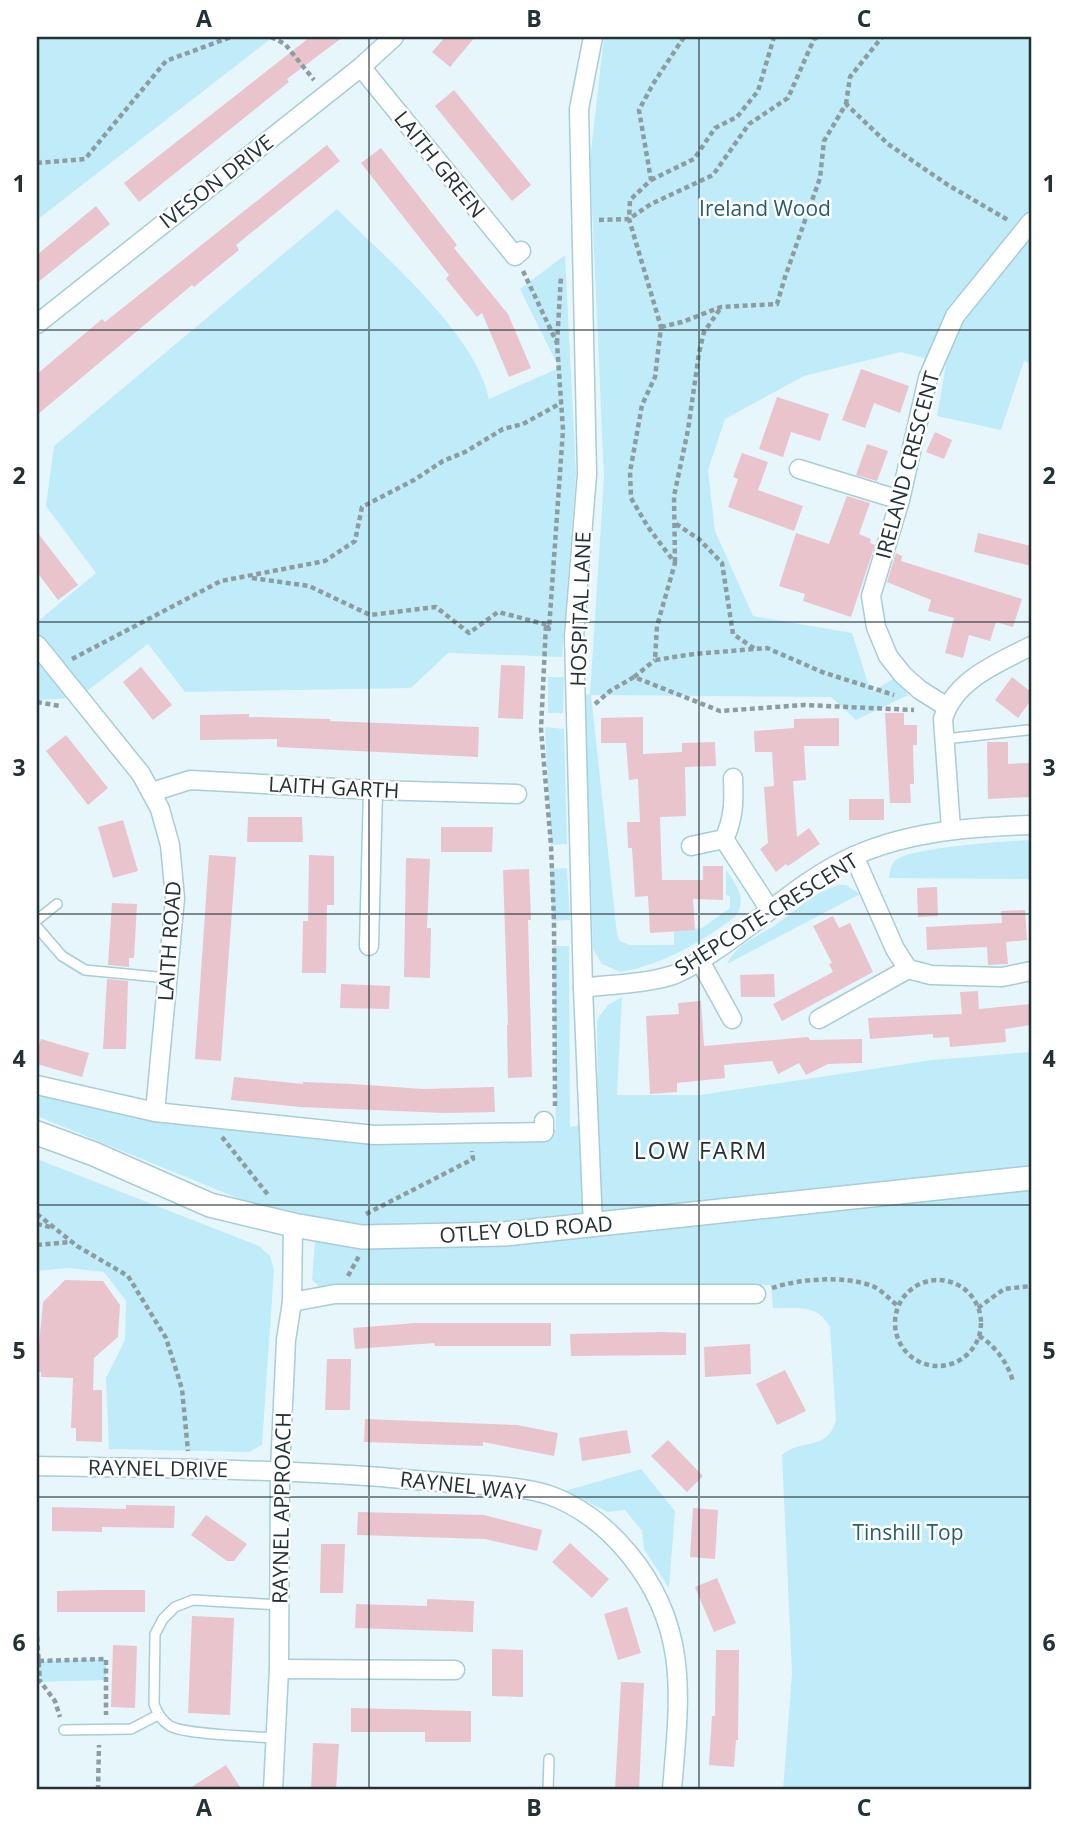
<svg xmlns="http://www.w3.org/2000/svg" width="1068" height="1827" viewBox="0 0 1068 1827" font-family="'Open Sans',sans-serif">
<rect width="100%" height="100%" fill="#e7f6fb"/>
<g fill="#c0ecf9">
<polygon points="37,37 273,37 37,220"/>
<path d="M604,37H1031V364L1024,361L1001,430L937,416L946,364L901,352L804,376L725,419L708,470L715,531L753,616L852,633L871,692L898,676L908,695L856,720L831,697L591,695L617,934L620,941L630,945H674V931L702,928L730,908V896L726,895V870C737,886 747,898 736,916C702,942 662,965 620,972L602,964L593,949L585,695L590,694L604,478L590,160Z"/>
<path d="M337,209C384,257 475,332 489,399L559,368L520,289L565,255L576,474L562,657L448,653L411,688L185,692L148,644L78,698L37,700V622L96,573L46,506L54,446Z"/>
<polygon points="548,677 564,677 563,713 548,713"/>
<polygon points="545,727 564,729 567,844 551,845"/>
<path d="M1031,840V879L889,878C890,870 891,863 897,859C915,847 1006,841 1031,840Z"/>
<polygon points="567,868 570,920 553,921 550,869"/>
<path d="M838,885H846L860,894L727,964C735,944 761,935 778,923C798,909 814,892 838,885Z"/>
<path d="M553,946H569L570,1127L598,1122L597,1020L608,1005L622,997L617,1095H700L932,1060L1031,1052V1790H783L792,1674L782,1455C803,1437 825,1453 836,1421L830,1327C816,1303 798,1309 773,1308L771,1285L399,1284L321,1288L312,1280L317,1217L247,1202L37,1116V1085L155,1112L374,1135L544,1132L556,1130Z"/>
<polygon points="37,1159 259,1246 270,1256 274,1270 262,1445 249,1452 109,1449 106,1378 125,1340 126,1301 104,1272 68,1268 37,1271"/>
<polygon points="641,1469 675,1511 669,1588 644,1549 642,1531 625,1510 608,1512 565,1491"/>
<polygon points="37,1637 39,1661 106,1659 106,1680 37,1682"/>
</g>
<g fill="#eac4cc">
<polygon points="310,37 343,37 287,79 289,82 139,202 124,183"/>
<polygon points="445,37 475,37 450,67 432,52"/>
<polygon points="454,90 531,185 512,201 435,106"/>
<polygon points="327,145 340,161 236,245 239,250 217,268 194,287 192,285 37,415 37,374 102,319 105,322"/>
<polygon points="381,148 457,245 454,248 508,314 531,368 509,377 482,313 477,317 446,279 449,275 361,163"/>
<polygon points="96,206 110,224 37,283 37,255"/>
<polygon points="861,369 909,386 900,413 874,403 865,428 842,420"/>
<polygon points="777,397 829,414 820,441 791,432 783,457 759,449"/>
<polygon points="935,432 952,440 944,459 926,452"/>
<polygon points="867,444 888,451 877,481 856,475"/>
<polygon points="742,453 768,462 758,490 803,506 794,531 728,507 738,479 733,477"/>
<polygon points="847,496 870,503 859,534 871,539 870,543 875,545 851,617 803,601 805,594 779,586 796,533 829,544"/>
<polygon points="37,532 78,585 58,600 37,572"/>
<polygon points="978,533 1031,546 1031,566 974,552"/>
<polygon points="896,553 902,556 901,561 1022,599 1013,627 996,622 990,641 969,635 963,658 945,653 954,618 928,611 931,600 887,582"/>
<polygon points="501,665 525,666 523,719 498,718"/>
<polygon points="141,667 172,705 153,720 123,682"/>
<polygon points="1012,677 1031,692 1031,700 1018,718 995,700"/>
<polygon points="885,713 904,713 904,725 917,725 917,745 913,745 914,784 910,784 911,803 890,803"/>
<polygon points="249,714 249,717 330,719 330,721 479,727 478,757 277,747 277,739 200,740 200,715"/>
<polygon points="643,717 643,754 682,752 682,743 715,742 716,766 685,767 686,816 660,817 662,880 703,880 703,866 723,866 723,900 693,899 695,930 650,933 648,896 635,897 632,848 628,848 627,822 640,822 638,779 629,780 626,743 601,743 601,718"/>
<polygon points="839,718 839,746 804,746 806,780 793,781 797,837 809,828 820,844 788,866 786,864 776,872 760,849 768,843 764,787 774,786 772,752 755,752 754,731 794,728 794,719"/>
<polygon points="66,735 108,788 88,805 46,751"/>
<polygon points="987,742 1008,742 1008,764 1029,763 1031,797 988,799"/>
<rect x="849" y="799" width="35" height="21"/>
<polygon points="248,817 302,817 303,842 247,842"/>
<polygon points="123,820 138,871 113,878 98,827"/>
<polygon points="441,827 493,827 492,852 441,852"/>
<polygon points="209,855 236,857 221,1061 195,1059"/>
<polygon points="309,855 334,856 334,905 327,905 326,973 302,973 303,921 308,921"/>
<polygon points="406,858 430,859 427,928 431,928 430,978 404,977"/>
<polygon points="529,869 531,920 528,920 532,1077 508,1078 507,1025 508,1025 503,870"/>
<polygon points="937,887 938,916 918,917 917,888"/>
<polygon points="112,903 137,904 134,958 129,958 129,967 108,965"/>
<polygon points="1025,910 1027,940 1006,942 1008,964 988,965 987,947 927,950 926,927 1002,923 1001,911"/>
<polygon points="833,916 839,928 850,923 873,972 782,1021 773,1004 833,972 829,964 832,963 813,926"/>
<polygon points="774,974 775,997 741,997 740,975"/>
<polygon points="107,979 128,981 126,1049 103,1049"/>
<polygon points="341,984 390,986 389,1009 340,1008"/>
<polygon points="978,991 979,1009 1031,1004 1031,1025 1005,1029 1006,1042 950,1047 949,1037 933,1038 933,1034 870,1039 868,1018 962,1014 960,992"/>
<polygon points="701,1001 704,1046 808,1037 810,1040 862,1039 862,1063 828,1064 806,1075 799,1063 778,1074 772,1061 724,1065 725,1078 677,1083 677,1092 650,1094 646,1016 679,1014 678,1003"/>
<polygon points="41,1039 89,1053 82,1077 37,1064 37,1052"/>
<polygon points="234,1077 303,1084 303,1082 353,1084 423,1089 494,1087 495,1112 445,1113 300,1107 231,1100"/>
<polygon points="65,1280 103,1281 120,1305 118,1337 94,1358 93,1390 102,1390 102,1442 76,1441 76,1428 71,1428 73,1378 41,1377 41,1372 37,1372 37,1345 39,1345 43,1302"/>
<polygon points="416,1323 551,1323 551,1346 435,1346 434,1343 355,1349 353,1328"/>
<polygon points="662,1332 686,1333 686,1355 571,1356 570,1334"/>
<polygon points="750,1344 751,1374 705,1377 704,1347"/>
<polygon points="327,1359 351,1359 350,1410 325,1410"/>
<polygon points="785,1370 806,1411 777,1425 756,1384"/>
<polygon points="365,1419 517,1425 558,1433 554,1456 483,1442 483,1446 364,1442"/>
<polygon points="627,1430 631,1453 582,1461 579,1438"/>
<polygon points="668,1440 703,1476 687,1492 651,1456"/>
<polygon points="126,1505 175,1506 174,1528 102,1527 102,1532 52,1531 52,1507 126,1509"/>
<polygon points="693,1508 718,1510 715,1559 690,1557"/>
<polygon points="358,1512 484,1515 542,1530 537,1551 485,1539 357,1535"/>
<polygon points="206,1515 247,1544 234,1561 227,1561 191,1535"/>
<polygon points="570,1543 609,1579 592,1598 552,1562"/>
<polygon points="321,1544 345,1544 343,1593 320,1593"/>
<polygon points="717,1578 736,1623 714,1632 695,1587"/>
<polygon points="101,1590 145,1590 145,1612 57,1612 57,1591"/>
<polygon points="427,1599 474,1601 473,1632 355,1628 356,1604 427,1606"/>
<polygon points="627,1607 641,1653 618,1660 604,1614"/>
<polygon points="192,1616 234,1618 230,1715 188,1713"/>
<polygon points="113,1645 137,1646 135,1708 111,1707"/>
<polygon points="492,1649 523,1650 523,1697 492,1696"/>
<polygon points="716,1650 739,1650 738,1740 736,1740 734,1767 709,1765 712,1716 715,1716"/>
<polygon points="621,1682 644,1683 639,1790 615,1790"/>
<polygon points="351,1708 471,1711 471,1742 425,1742 425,1732 351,1732"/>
<polygon points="313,1743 339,1744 336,1790 311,1790"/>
<polygon points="226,1765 242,1790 187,1790"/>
</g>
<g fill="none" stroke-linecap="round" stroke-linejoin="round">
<g stroke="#a6cdd8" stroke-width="12">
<g id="service">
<polyline points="945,739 1027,730"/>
<polyline points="37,920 57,904"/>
<polyline points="37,927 62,956 85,970 168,978"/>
<polyline points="64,1730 131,1729 158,1715"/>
<path d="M275,1738C252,1736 187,1735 170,1726C162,1721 157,1713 154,1704L155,1634L163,1619L175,1607L193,1600L280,1605"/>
<polyline points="548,1790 549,1759"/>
</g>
</g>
<g stroke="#a6cdd8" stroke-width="21">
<g id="minor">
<polyline points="361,67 515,256 521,251"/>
<polyline points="37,324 361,67 394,37"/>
<polyline points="799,469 900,500"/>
<polyline points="37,645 141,774 160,809 170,845 175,898 155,1112"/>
<polyline points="947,707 920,690 903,675 888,656 876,627 871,596 900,500 928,378 955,316 1031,222"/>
<polyline points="152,792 190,780 373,790 517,794"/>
<path d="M951,829L943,719C954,680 998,663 1031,646"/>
<polyline points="724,839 770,910"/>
<path d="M691,846L724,839C734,819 734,800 733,778"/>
<polyline points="854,856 895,949 908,969 931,975 1002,977 1031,971"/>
<polyline points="369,946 373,790"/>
<polyline points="700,961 732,1019"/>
<path d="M583,988C613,984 645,984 673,975C689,969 704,958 719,948C764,918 804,878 854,856C910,831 971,827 1031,825"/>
<polyline points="819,1019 908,969"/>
<polyline points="37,1085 155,1112 374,1135 544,1132 544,1121"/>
<polyline points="593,1225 583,988 574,636 587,474 579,109 593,37"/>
<polyline points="292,1302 335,1294 756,1294"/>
<path d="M37,1466C152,1468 266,1469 381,1477C411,1480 441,1482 470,1484C496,1486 524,1487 549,1495C582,1507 607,1527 629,1554C691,1629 679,1701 672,1790"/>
<polyline points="279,1669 455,1670"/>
<polyline points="273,1790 279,1669 280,1470 286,1340 292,1302 293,1225"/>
</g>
</g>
<g stroke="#a6cdd8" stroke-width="26">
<polyline id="tertiary" points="37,1133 94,1154 210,1205 293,1225 362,1237 504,1234 1031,1178"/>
</g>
<g stroke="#8d9ca1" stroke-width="4.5" stroke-dasharray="5 3.5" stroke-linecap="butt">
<polyline points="271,37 285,44 314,80"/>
<polyline points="684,37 653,84 639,110 651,180 630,200 629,219 661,327 655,377 642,405 630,472 631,498 648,527 675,563 657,626 655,660 694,654 767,648 822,672 894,695"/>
<polyline points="846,104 850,77 882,37"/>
<polyline points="37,163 85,159 166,61 231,37"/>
<polyline points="651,180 694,159 715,128 737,117 758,91 774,37"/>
<polyline points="599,220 629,219 651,204 713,175 749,124 788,98 814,39 818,37"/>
<polyline points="523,271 557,343 563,430 549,629 546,624 541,729 551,845 554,921 555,1106"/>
<polyline points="661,327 682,322 721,307 777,304 785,277 820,178 824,141 846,104 888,144 948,185 1008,220"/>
<polyline points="557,343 561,276"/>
<polyline points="676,524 699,539 722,563 733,634 755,649"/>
<polyline points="675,562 674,496 688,430 699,353 704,332 720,309"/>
<polyline points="252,578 309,586 370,615 436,607 469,633 498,612 548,625"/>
<polyline points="72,659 221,581 325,561 355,541 362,507 414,480 443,461 465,452 503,429 523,424 561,403"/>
<polyline points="634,677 655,660"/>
<polyline points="37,702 60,706"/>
<polyline points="595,704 610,691 634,677 720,711 804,705 914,710"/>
<polyline points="222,1137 269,1196"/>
<polyline points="37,1214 77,1246 128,1276 166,1338 182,1389 188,1451"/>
<polyline points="366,1214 473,1159 472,1151"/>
<polyline points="37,1224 50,1227"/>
<polyline points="37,1245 71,1242"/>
<polyline points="348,1276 359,1256"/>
<circle cx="938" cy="1323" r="43"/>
<path d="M772,1288C799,1279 844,1275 872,1286C881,1289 890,1300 898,1306"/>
<polyline points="978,1308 1004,1289 1031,1286"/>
<path d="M979,1336C995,1345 1009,1365 1013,1382"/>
<polyline points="37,1637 40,1681"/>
<polyline points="39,1661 106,1659 106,1715"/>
<polyline points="37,1682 40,1681 55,1701 60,1717"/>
<polyline points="98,1790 99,1745"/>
</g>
<use href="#service" stroke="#fff" stroke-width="9"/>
<use href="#minor" stroke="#fff" stroke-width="18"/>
<use href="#tertiary" stroke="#fff" stroke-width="23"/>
</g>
<path fill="none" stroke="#233237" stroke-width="2" stroke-opacity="0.55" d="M369,37V1790M699,37V1790M37,330H1031M37,622H1031M37,914H1031M37,1205H1031M37,1497H1031"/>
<g text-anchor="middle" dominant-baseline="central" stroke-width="5" stroke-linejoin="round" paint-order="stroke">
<g font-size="21" fill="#233237" stroke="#fff">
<text transform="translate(440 164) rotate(51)">LAITH GREEN</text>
<text transform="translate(216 181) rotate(-38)">IVESON DRIVE</text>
<text transform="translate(907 465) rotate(-75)">IRELAND CRESCENT</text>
<text transform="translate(580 609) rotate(-88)">HOSPITAL LANE</text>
<text transform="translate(334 787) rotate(3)">LAITH GARTH</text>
<text transform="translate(766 914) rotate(-32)">SHEPCOTE CRESCENT</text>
<text transform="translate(169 941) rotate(-86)">LAITH ROAD</text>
<text transform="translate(526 1229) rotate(-4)">OTLEY OLD ROAD</text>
<text transform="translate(158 1468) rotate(1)">RAYNEL DRIVE</text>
<text transform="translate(463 1485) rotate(6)">RAYNEL WAY</text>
<text transform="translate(281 1508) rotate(-89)">RAYNEL APPROACH</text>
</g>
<g font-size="21" fill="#275e6c" stroke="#fff">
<text x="765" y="208">Ireland Wood</text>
<text x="908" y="1532">Tinshill Top</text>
</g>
<g font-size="23" letter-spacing="2" fill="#233237" stroke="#fff">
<text x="701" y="1150">LOW FARM</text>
</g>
</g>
<rect width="1068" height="1827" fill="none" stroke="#ffffff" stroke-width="77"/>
<rect x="38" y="38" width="992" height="1750" fill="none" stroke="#233237" stroke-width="2.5"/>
<g font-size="23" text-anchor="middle" font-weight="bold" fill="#233237">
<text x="204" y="27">A</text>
<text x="534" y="27">B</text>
<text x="864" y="27">C</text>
<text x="19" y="192">1</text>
<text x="1049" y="192">1</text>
<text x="19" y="484">2</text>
<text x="1049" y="484">2</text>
<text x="19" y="776">3</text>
<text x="1049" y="776">3</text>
<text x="19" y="1067">4</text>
<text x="1049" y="1067">4</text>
<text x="19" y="1359">5</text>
<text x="1049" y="1359">5</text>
<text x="19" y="1651">6</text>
<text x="1049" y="1651">6</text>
<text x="204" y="1816">A</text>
<text x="534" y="1816">B</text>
<text x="864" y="1816">C</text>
</g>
</svg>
